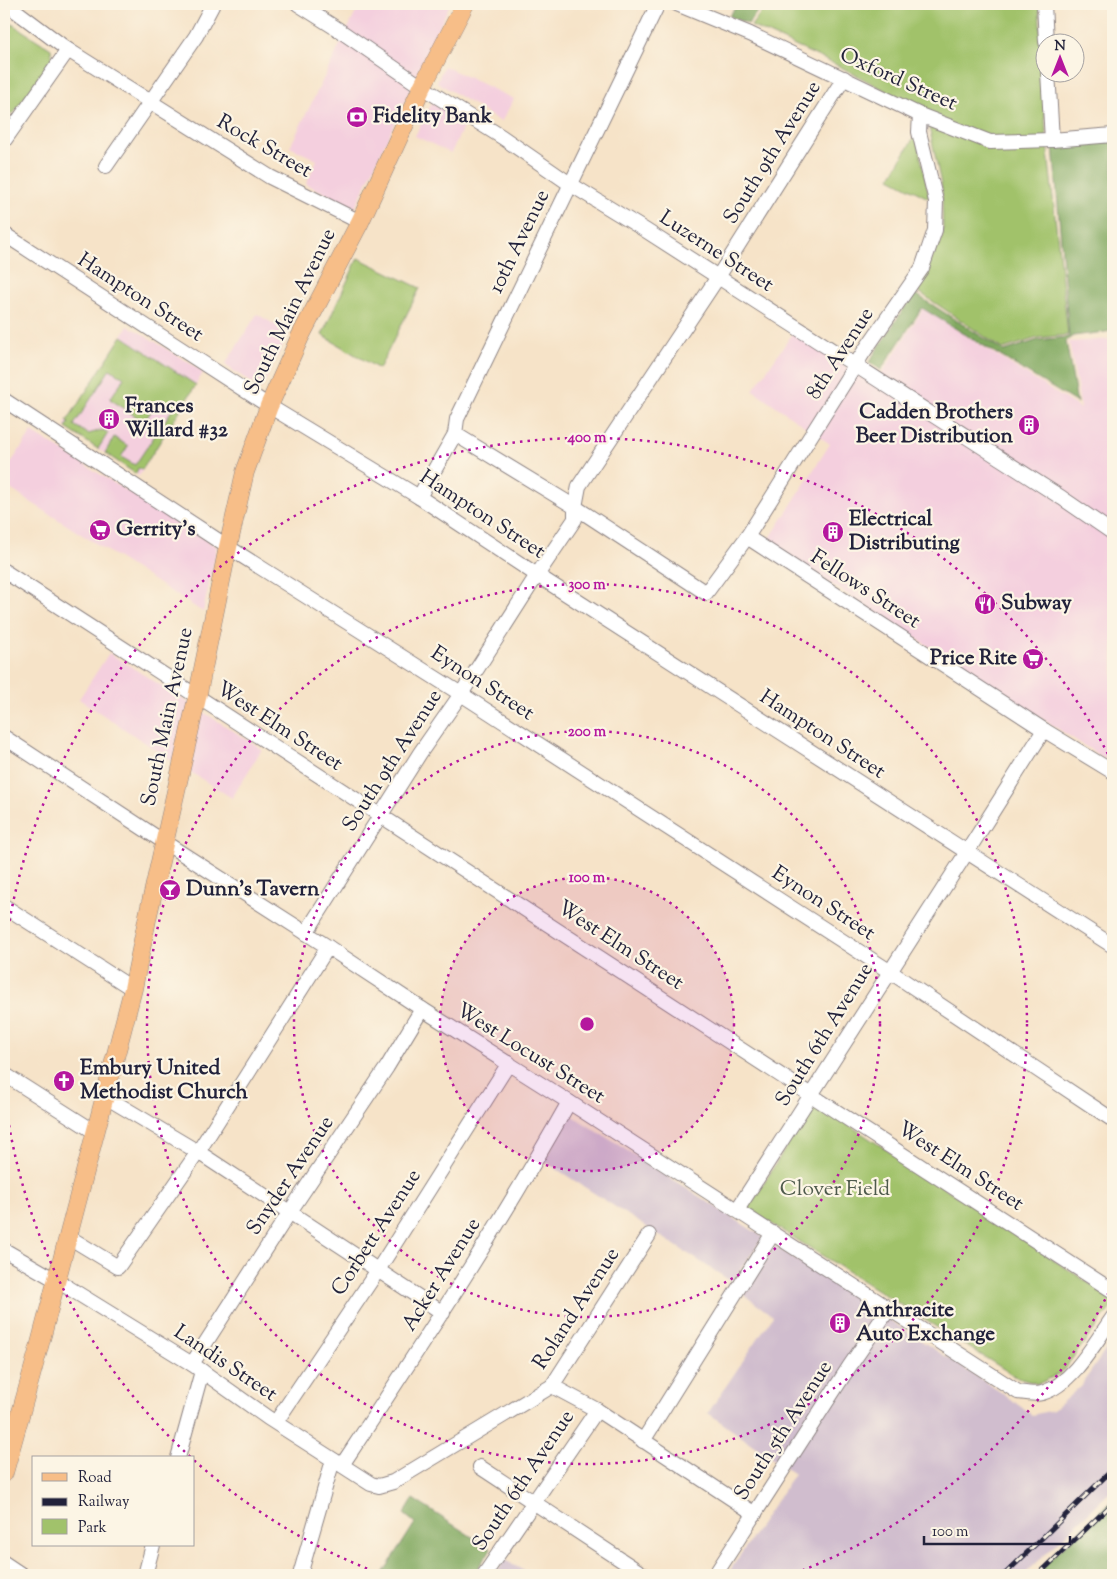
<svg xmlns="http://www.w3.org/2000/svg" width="1117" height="1579" viewBox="0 0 1117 1579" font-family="'Sorts Mill Goudy',serif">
<rect width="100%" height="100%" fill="#fcf5e5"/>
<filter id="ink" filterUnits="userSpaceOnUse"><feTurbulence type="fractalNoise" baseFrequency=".02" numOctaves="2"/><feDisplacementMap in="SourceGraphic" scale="10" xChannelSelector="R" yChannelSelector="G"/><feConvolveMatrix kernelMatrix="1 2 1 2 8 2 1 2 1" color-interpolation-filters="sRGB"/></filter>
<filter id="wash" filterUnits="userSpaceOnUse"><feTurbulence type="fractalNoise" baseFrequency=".0096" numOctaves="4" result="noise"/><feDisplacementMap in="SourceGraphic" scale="20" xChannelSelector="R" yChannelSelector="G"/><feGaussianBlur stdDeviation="1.12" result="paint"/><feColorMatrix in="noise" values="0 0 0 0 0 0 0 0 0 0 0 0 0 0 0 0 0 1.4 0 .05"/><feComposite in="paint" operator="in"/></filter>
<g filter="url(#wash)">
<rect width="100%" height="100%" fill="#f6e3c8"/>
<g fill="#f4cfde">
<polygon points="360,4 450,4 355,208 306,184 317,160 290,147"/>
<polygon points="444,66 514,99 501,122 437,82"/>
<polygon points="432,103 465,123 451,153 415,136"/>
<polygon points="923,309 1081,409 1069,342 1113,339 1113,764 767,543 830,444 753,390 793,333 875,384"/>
<polygon points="257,314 289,333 261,389 225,365"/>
<polygon points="128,326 136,330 199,369 203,373 139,476 64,426"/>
<polygon points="32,432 217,547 203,612 4,485 4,473"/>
<polygon points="109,653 262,749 232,798 168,758 79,699"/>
</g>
<g fill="#d0bdce">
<polygon points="571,1115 763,1237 732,1282 544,1161"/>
<polygon points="775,1246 1002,1393 1032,1415 1053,1410 1081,1386 1113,1339 1113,1489 1024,1575 727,1575 794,1474 708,1413 773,1316 744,1295"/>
<polygon points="505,1560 531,1575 495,1575"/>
</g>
<g fill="#a1c26b" stroke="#627253">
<polygon points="767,4 1039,4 1046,134 1068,335 1037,338 1003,349 916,290 943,234 942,189 926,112 839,66 751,26"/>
<polygon points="4,19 51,49 52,58 14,113 4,115"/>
<polygon points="916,134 929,196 928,198 890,178"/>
<polygon points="358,258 420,288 379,369 322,335"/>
<polygon points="122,336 196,385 142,470 138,468 136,474 105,453 114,437 128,446 121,457 135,465 172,410 158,401 144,422 110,399 124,378 110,369 74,425 88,434 103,430 108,433 98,449 66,428 69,423 67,421"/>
<polygon points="814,1102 1113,1299 1113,1305 1061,1373 1038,1384 1018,1378 748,1209"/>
</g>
<g fill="#80a85f" stroke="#51654d">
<polygon points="738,4 763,4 748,24 729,16"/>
<polygon points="1113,141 1113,331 1073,336 1066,341 1077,403 922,308 881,370 869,362 914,293 1004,351 1038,340 1069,337 1053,146"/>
<polygon points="413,1499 491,1549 473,1575 382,1575 415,1523 404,1514"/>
<polygon points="1113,1499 1113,1575 1034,1575"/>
</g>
</g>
<g filter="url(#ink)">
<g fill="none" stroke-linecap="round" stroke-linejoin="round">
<g stroke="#8c8282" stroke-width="16">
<g id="minor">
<polyline points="14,4 12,8 68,50 270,177 360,222"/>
<polyline points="298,4 339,30 422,87 502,137 570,184 645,230 1062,498 1113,533"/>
<polyline points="677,4 750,34 920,115 990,142 1052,140 1113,135"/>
<polyline points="1044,4 1046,42"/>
<polyline points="1048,72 1052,140"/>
<polyline points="4,141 68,50"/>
<polyline points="106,166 196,36 213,4"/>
<polyline points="4,234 269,406 419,497 537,575 1113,946"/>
<polyline points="4,400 228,547 461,694 889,971 1113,1120"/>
<polyline points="455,434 575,507 706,593 747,537 863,353 922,268 935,230 936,201 919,132 920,115"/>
<polyline points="419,497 455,434 457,419 658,4"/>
<polyline points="747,537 1044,730 1113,772"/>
<path d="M4,571C372,813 744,1050 1113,1291"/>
<path d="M4,737L164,842L328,947L422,1009L569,1102L1018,1392C1025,1393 1035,1395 1042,1393C1072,1385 1096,1341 1113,1317"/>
<polyline points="4,906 133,989"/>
<polyline points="306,933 420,753 461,694 537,575 575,519 575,507 579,486 718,277 844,78"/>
<polyline points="4,1074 95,1132"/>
<polyline points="104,1096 198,1152 443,1313"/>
<polyline points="737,1210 967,852 1044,730"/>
<polyline points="67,1236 118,1267 198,1152 328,947"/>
<polyline points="4,1250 56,1280 192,1364 268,1418 371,1484 379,1486 393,1482 552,1386 649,1235"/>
<polyline points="192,1364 289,1213 387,1067 422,1009"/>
<polyline points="552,1386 597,1410 755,1514"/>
<polyline points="276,1422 378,1270 509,1063"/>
<polyline points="4,1425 15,1432"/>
<polyline points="643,1441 773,1233"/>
<polyline points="178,1458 202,1371"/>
<path d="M342,1465C421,1346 499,1227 569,1102"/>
<polyline points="480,1467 644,1575"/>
<polyline points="4,1563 22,1575"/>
<polyline points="145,1575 153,1545"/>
<polyline points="300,1575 333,1460"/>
<polyline points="484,1575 597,1410"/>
<polyline points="715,1575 849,1367 888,1310"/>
</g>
</g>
<g stroke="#8c8282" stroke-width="19">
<polyline id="major" points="4,1473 38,1351 133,989 148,915 197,698 228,547 245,472 269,406 300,337 360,222 422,87 465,4"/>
</g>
<use href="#minor" stroke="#fff" stroke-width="14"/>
<use href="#major" stroke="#f7be88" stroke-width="18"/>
<g stroke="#22223b" stroke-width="5">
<g id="rail">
<polyline points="1004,1575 1113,1469"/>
<polyline points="1038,1575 1113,1503"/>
</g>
</g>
<use href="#rail" stroke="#fcf5e5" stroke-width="3" stroke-dasharray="9" stroke-linecap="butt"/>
</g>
</g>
<circle cx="587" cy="1024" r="147" fill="#b5179e" fill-opacity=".12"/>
<g fill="none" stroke="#b5179e" stroke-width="2.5" stroke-dasharray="2.5 5">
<circle cx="587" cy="1024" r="147"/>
<circle cx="587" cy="1024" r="293"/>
<circle cx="587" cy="1024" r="440"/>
<path d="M1112 1286A587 587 0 0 1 793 1574M381 1574A587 587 0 0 1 4 1090M4 958A587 587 0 0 1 1112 762"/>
</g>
<defs>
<g id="bank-disc" transform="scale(1.125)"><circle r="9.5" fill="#b5179e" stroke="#fcf5e5"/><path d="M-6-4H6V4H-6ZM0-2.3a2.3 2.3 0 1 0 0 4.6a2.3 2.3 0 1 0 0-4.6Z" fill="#fff"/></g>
<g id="building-disc" transform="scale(1.125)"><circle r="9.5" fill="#b5179e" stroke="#fcf5e5"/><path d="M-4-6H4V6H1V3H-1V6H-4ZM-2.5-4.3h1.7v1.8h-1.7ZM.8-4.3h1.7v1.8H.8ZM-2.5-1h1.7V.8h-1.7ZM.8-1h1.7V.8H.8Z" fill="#fff"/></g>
<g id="supermarket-disc" transform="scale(1.125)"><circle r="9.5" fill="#b5179e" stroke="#fcf5e5"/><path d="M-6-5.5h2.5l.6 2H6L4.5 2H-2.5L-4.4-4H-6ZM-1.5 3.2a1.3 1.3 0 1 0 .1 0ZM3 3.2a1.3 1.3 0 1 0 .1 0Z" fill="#fff"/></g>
<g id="restaurant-disc" transform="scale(1.125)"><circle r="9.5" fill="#b5179e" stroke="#fcf5e5"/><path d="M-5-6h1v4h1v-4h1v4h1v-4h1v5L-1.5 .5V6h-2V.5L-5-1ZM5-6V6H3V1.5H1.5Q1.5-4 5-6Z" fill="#fff"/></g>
<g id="bar-disc" transform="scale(1.125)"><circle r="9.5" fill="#b5179e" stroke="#fcf5e5"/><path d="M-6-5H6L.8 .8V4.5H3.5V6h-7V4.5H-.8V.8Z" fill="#fff"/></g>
<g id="church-disc" transform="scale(1.125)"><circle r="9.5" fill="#b5179e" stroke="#fcf5e5"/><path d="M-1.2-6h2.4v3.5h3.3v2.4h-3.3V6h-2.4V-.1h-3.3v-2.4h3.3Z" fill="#fff"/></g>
</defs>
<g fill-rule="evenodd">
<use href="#bank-disc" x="357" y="117"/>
<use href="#building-disc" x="109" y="419"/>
<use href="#building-disc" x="1029" y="425"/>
<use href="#supermarket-disc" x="100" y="530"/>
<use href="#building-disc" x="833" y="532"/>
<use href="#restaurant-disc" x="985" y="604"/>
<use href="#supermarket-disc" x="1033" y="659"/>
<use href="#bar-disc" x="170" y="890"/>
<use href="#church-disc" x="64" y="1081"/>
<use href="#building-disc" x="840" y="1323"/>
</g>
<g text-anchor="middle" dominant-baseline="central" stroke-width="4.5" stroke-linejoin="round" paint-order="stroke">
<g font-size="21" fill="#22223b" stroke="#fcf5e5">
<text transform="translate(898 80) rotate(24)">Oxford Street</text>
<text transform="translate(264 147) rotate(30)">Rock Street</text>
<text transform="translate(773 153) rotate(-58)">South 9th Avenue</text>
<text transform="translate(520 242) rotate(-64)">10th Avenue</text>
<text transform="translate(716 252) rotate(33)">Luzerne Street</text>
<text transform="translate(140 298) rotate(33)">Hampton Street</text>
<text transform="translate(291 312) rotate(-64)">South Main Avenue</text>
<text transform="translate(841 354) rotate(-57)">8th Avenue</text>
<text transform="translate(482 515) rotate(33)">Hampton Street</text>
<text transform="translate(865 590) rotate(33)">Fellows Street</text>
<text transform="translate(482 684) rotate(33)">Eynon Street</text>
<text transform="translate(168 717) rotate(-78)">South Main Avenue</text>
<text transform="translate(279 727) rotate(33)">West Elm Street</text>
<text transform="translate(822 735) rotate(33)">Hampton Street</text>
<text transform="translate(393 761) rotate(-57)">South 9th Avenue</text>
<text transform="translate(823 904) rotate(33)">Eynon Street</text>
<text transform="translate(620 946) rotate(33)">West Elm Street</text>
<text transform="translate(825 1035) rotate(-58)">South 6th Avenue</text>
<text transform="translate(530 1054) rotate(32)">West Locust Street</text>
<text transform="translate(960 1167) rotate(33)">West Elm Street</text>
<text transform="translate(291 1176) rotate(-56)">Snyder Avenue</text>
<text transform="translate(377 1233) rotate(-57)">Corbett Avenue</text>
<text transform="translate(442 1275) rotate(-58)">Acker Avenue</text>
<text transform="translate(577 1309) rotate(-57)">Roland Avenue</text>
<text transform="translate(225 1364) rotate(34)">Landis Street</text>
<text transform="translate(784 1431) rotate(-57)">South 5th Avenue</text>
<text transform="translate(524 1481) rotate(-56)">South 6th Avenue</text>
</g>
<g font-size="21" font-weight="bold" fill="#22223b" stroke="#fcf5e5" text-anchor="start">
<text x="373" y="117">Fidelity Bank</text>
<text x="125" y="407">Frances<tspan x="125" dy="24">Willard #32</tspan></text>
<text x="1013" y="413" text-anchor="end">Cadden Brothers<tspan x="1013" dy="24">Beer Distribution</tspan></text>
<text x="849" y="520">Electrical<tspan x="849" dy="24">Distributing</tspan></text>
<text x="116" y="530">Gerrity's</text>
<text x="1001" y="604">Subway</text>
<text x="1017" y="659" text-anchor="end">Price Rite</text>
<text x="186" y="890">Dunn's Tavern</text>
<text x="80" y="1069">Embury United<tspan x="80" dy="24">Methodist Church</tspan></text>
<text x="856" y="1311">Anthracite<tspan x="856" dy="24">Auto Exchange</tspan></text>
</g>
<g font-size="21" fill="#4e5a4c" stroke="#fcf5e5">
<text x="835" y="1190">Clover Field</text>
</g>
</g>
<circle cx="587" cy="1024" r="8" fill="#b5179e" stroke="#fcf5e5" stroke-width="2.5"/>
<g font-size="15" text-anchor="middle" font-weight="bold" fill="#b5179e" stroke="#fcf5e5" stroke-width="4.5" stroke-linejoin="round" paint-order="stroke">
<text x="587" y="442">400 m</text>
<text x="587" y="589">300 m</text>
<text x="587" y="736">200 m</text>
<text x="587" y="882">100 m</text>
</g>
<rect width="1117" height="1579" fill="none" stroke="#fcf5e5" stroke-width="20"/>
<rect x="32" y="1456" width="162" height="90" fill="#fcf5e5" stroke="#a5a1a1"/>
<rect x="42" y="1473" width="25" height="8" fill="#f7be88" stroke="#a5a1a1"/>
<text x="78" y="1482" font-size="15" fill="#22223b">Road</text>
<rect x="42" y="1498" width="25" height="8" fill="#22223b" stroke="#a5a1a1"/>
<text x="78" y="1506" font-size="15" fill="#22223b">Railway</text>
<rect x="42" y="1519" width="25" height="15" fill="#a1c26b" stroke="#a5a1a1"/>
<text x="78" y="1532" font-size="15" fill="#22223b">Park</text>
<g transform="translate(1060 58)"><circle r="24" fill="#fcf5e5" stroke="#a5a1a1"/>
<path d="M0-4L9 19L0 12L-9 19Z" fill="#b5179e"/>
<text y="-8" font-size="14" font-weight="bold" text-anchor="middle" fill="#22223b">N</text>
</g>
<path d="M924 1536v8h146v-8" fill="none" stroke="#22223b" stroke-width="2.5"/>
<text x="932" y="1536" font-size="15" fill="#22223b" stroke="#fcf5e5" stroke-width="4" paint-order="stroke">100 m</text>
</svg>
